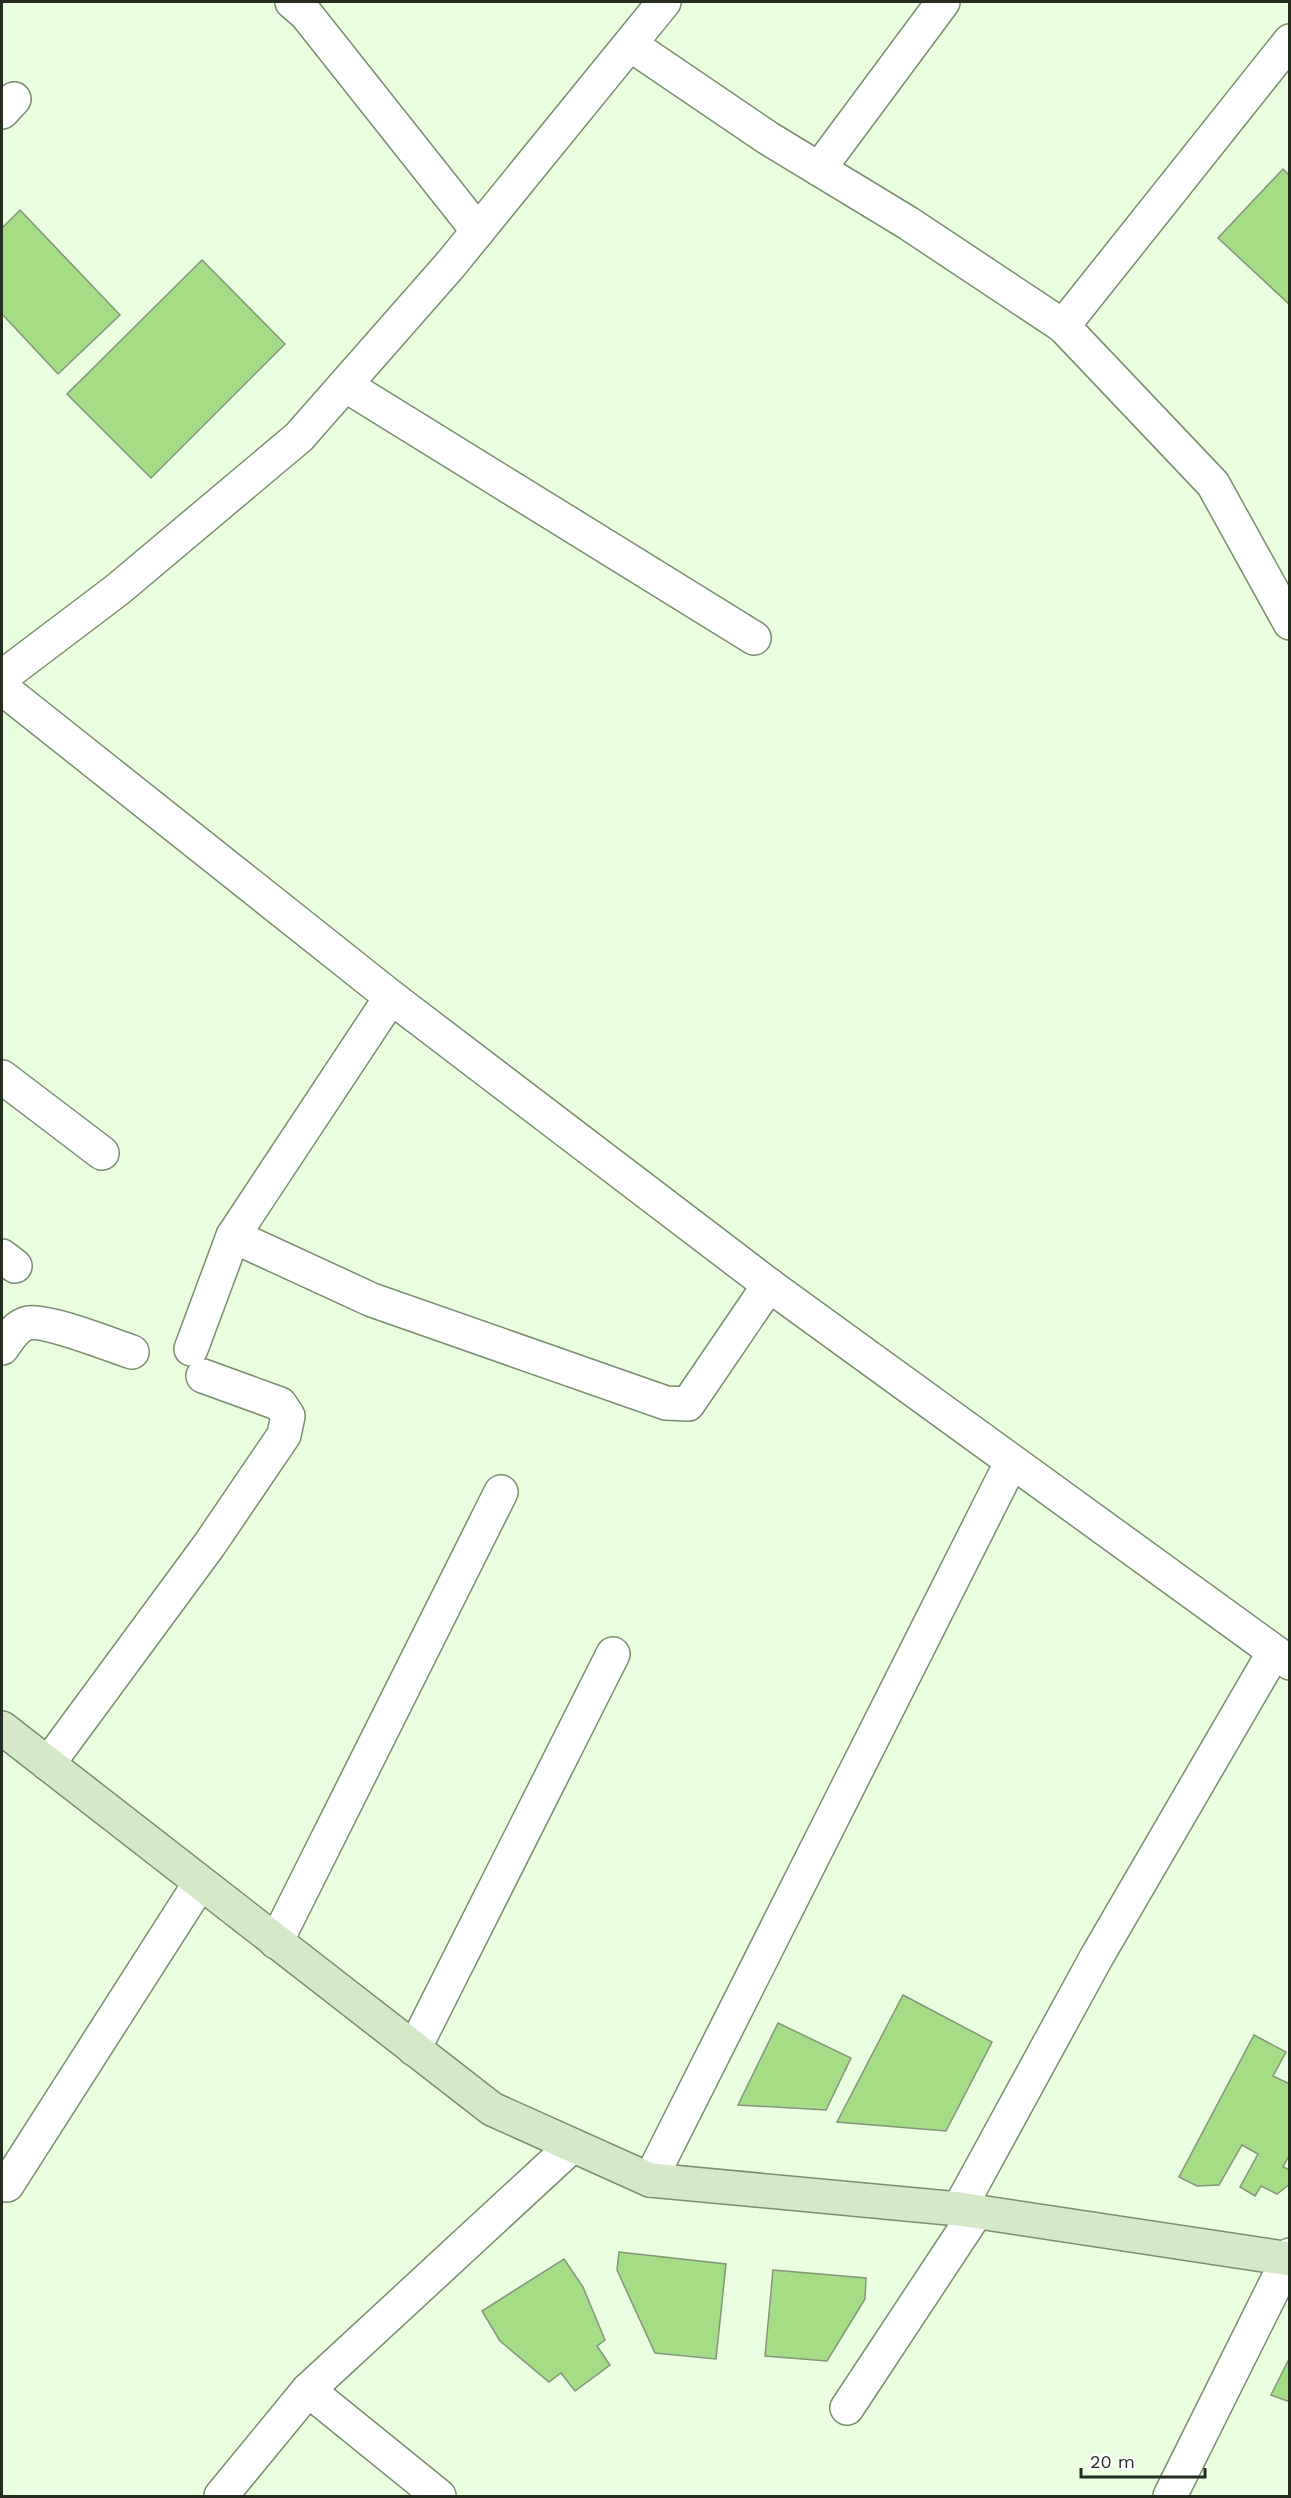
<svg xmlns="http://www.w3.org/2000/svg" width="1291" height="2498" viewBox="0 0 1291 2498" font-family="'Work Sans',sans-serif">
<rect width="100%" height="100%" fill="#e9ffdf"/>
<g fill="#a5dd87" stroke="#839679" stroke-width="1.5">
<polygon points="1283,169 1290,176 1290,305 1218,238"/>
<polygon points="20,210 120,315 58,374 2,314 2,228"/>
<polygon points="202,260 285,344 151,478 67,394"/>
<polygon points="903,1995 992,2042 946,2131 837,2122"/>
<polygon points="778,2023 851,2058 826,2110 738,2105"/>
<polygon points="1254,2035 1286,2052 1273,2076 1290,2084 1290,2154 1283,2167 1290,2170 1290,2184 1277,2194 1261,2186 1255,2196 1240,2187 1258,2154 1242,2145 1219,2185 1197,2186 1179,2177"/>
<polygon points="619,2252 726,2264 716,2359 655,2353 617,2270"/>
<polygon points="564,2259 583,2287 605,2340 597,2346 610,2365 575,2391 561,2373 549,2382 500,2341 482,2311"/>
<polygon points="773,2270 866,2278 865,2299 827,2361 765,2356"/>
<polygon points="1290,2357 1290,2402 1271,2395"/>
</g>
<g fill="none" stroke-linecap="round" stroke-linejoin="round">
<g stroke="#798d70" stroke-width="36">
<g id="minor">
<polyline points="292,2 306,14 478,231"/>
<polyline points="631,45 768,138 908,223 1063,326 1213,484 1290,623"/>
<polyline points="2,112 14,99"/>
<polyline points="819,169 943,2"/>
<polyline points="1063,326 1290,41"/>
<polyline points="345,385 754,638"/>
<polyline points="2,688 391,997 769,1285 1290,1663"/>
<polyline points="2,1077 102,1153"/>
<polyline points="233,1236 372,1300 666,1403 688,1404 769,1285"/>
<polyline points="2,1256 15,1266"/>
<path d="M2,1348C9,1339 15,1326 28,1323C46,1319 111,1345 132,1352"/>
<polyline points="191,1349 233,1236 391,997"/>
<polyline points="48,1764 210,1544 284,1435 288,1416 280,1404 203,1376"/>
<polyline points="276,1942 501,1492"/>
<polyline points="414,2049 613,1654"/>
<polyline points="650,2180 1011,1463"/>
<polyline points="7,2185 200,1883"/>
<polyline points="959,2209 1096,1958 1274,1652"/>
<polyline points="308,2390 572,2146"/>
<polyline points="847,2408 977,2211"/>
<polyline points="221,2496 308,2390 439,2496"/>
<polyline points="1170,2496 1290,2255"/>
</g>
</g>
<g stroke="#798d70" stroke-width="36">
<polyline id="tertiary" points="2,677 117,590 299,437 451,264 664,2"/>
</g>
<g stroke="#798d70" stroke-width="36">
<polyline id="secondary" points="2,1728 492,2109 650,2180 959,2209 1290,2259"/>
</g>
<use href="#minor" stroke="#fff" stroke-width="33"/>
<use href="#tertiary" stroke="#fff" stroke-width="33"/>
<use href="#secondary" stroke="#d5e9c9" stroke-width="33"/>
</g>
<rect width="1291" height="2498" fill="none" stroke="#252d21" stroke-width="6"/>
<path d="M1081 2468v9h124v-9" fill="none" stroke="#252d21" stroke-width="3"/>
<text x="1090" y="2468" font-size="18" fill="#252d21" stroke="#ffffff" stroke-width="4.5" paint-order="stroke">20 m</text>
</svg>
